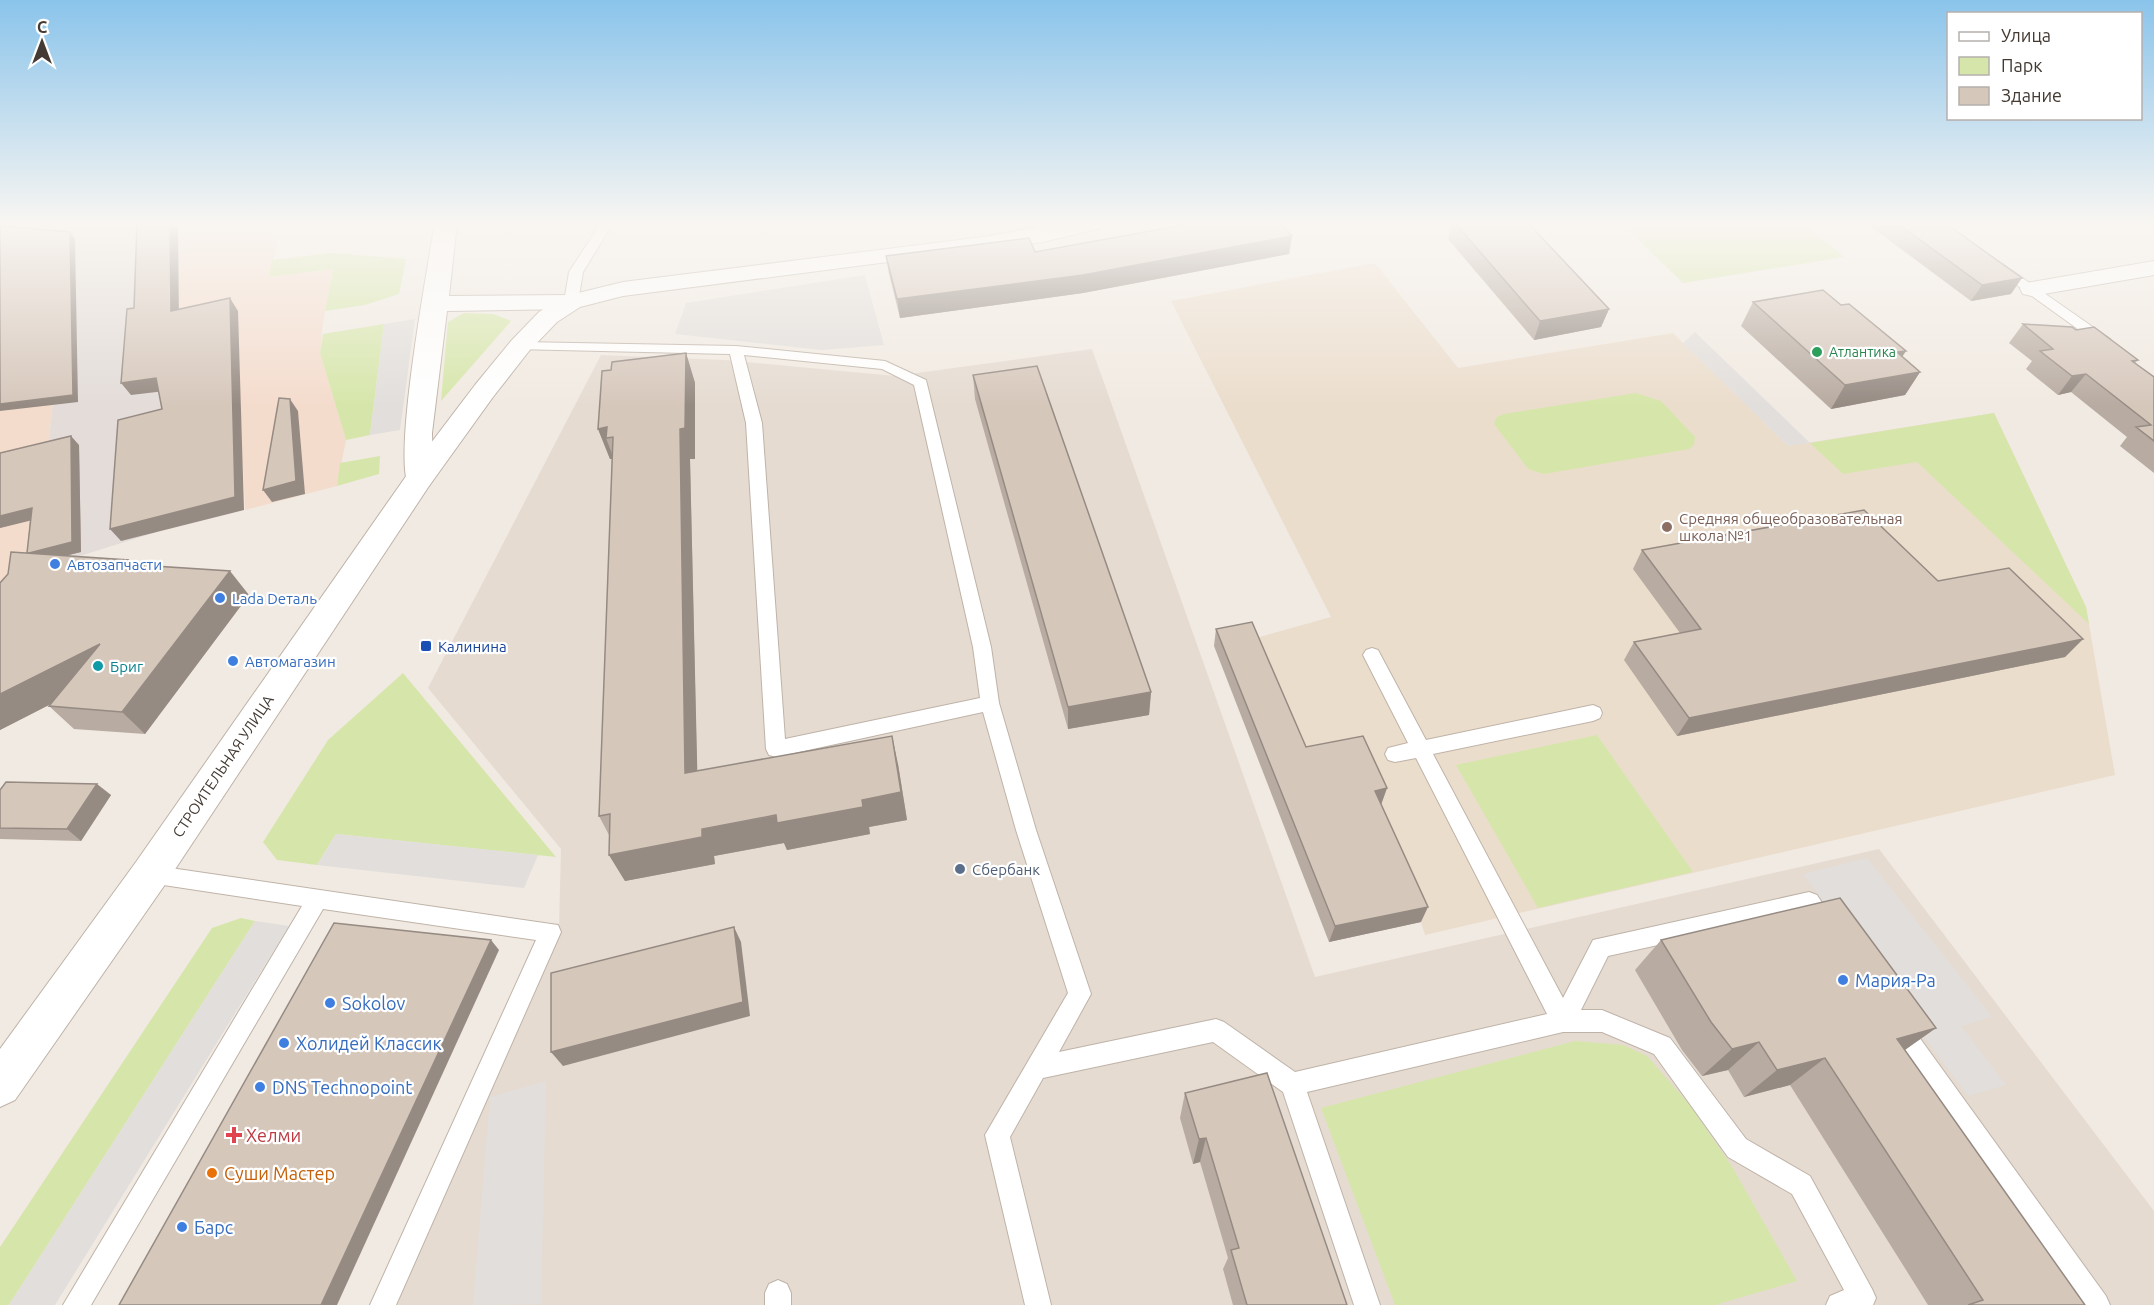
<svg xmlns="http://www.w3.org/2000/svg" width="2154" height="1305" viewBox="0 0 2154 1305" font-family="Ubuntu,sans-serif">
<rect width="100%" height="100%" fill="#f1eae2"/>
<polygon fill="#e5dbd1" points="1092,349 1315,977 1879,849 2154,1211 2154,1305 392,1305 559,929 561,849 428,688 601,355 725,360 895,376"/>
<g fill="#f4dccd">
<polygon points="178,223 282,223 269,277 333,268 323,322 320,353 346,440 337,486 245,510 243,465 162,486 179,301"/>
<polygon points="57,364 35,570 0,602 0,374"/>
</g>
<polygon fill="#e3dcd8" points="0,223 178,223 179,301 168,304 160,531 35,570 57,365 0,374"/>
<polygon fill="#ebddcc" points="1375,263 1458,368 1673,333 1788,446 1994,413 2086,607 2115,775 1425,935 1421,922 1301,764 1249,640 1331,617 1171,301"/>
<g fill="#d6e6aa">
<polygon points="1621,223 1804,223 1844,257 1683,283"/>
<polygon points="331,253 406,259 399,294 365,305 325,311 333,269 269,277 272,260"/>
<polygon points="464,313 493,314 511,321 441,401 448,322"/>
<polygon points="384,324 370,435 346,440 320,353 323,334"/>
<polygon points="1636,393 1661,401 1695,437 1694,445 1689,449 1544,474 1528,469 1494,424 1497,417 1504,414"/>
<polygon points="1994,413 2086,607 2089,624 1917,462 1843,474 1810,443"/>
<polygon points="380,456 379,474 337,486 340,463"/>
<polygon points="403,673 556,857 336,834 317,865 277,860 263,842 328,740"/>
<polygon points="1597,735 1693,872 1538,908 1456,765"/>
<polygon points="241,918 255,921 9,1305 0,1305 0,1247 212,928"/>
<polygon points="1575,1041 1623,1045 1647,1056 1689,1104 1731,1165 1797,1281 1715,1305 1395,1305 1321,1108"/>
</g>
<g fill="#e2dedb">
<polygon points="865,275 884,345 822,350 675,334 686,303"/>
<polygon points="415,319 400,430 370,435 384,324"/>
<polygon points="1695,332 1810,443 1788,446 1683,343"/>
<polygon points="336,834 538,855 524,888 317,865"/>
<polygon points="1867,858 1992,1017 1961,1026 2006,1085 1968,1096 1803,874"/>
<polygon points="255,921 289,926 55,1305 9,1305"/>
<polygon points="546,1081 541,1304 473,1305 490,1097"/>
</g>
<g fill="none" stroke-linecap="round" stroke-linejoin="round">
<g stroke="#bfb3a8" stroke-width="2">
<g id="service">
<polygon points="601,223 613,223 583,272 578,302 571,306 566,305 564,302 569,272"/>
<polygon points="2001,263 2110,339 2112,342 2110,345 2100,345 1996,270 1994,267"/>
<path d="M520,342L736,346L885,361L926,380L991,647L999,703L1036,830L1091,994L1059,1052L1216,1019L1224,1022L1295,1072L1547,1014L1416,758L1395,762L1388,760L1385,754L1388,748L1408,743L1363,655L1366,650L1372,648L1378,650L1426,740L1593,705L1600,708L1602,713L1600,718L1593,721L1433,754L1563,998L1593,940L1809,892L1817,895L1836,924L1833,931L1825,934L1817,931L1804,913L1608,956L1581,1010H1602L1670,1038L1746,1139L1810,1176L1872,1289L1876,1298L1873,1305H1826L1830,1296L1844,1290L1792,1194L1728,1157L1654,1054L1602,1032H1563L1307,1092L1380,1305H1354L1283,1092L1213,1042L1043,1078L1010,1137L1051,1305H1025L985,1135L1068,993L1016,830L983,712L776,757L769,755L766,749L746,423L730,354L515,349L513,346ZM744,355L882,369L914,385L973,647L980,698L785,739L762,423Z"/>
<polygon points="150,865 558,925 561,932 396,1305 370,1305 536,940 323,909 91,1305 63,1305 302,906 150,883 143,881 140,874 143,867"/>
<polygon points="1898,1016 1906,1019 2106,1296 2110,1305 2081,1305 1890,1035 1887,1027 1890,1019"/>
<polygon points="778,1280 787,1284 791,1293 791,1305 765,1305 765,1293 769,1284"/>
</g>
</g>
<g stroke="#bfb3a8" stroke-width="2">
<g id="minor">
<path d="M435,223H457L449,296L571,295L580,297L583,302L580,307L571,309L447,311L432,433L433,479L429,486L419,489L409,486C392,459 428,265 435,223Z"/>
<polygon points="2154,261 2154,275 2032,296 2023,294 2020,289 2023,284 2032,282"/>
</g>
</g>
<g stroke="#bfb3a8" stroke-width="2">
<polygon id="tertiary" points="1064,223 1104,223 1101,228 1043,242 623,296 580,307 557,322 529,351 493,397 429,486 164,886 15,1100 0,1107 0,1049 136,862 409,472 475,385 511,341 539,312 562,297 623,282 983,237"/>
</g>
<use href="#service" fill="#fff" fill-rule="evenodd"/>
<use href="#minor" fill="#fff" fill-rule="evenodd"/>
<use href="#tertiary" fill="#fff" fill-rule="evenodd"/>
</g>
<g fill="#b8aba1">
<polygon points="1452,223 1528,223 1609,309 1601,327 1534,340 1448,239"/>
<polygon points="1866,223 1945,223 2011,294 1971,301"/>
<polygon points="1292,236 1289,254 1083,293 900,318 889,274 886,256 1035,252"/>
<polygon points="1753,302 1902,356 1920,372 1905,395 1831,409 1741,326"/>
<polygon points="2023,324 2076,330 2138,360 2135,363 2154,377 2154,473 2120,446 2127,437 2071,392 2058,395 2026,369 2032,361 2009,343"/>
<polygon points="686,353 695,383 695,459 690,459 697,771 898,764 907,820 869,827 870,834 787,850 784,843 714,856 715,864 625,881 609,855 609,835 599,816 612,459 610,459 598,429 611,370"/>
<polygon points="973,375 1151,692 1149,715 1068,729 975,399"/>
<polygon points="79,445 81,552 65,556 132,565 249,595 145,734 74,729 49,706 51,704 0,730 0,583 27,553 30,520 0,528 0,453"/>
<polygon points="1642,550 1938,581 2083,639 2065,657 1677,736 1624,660 1634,642 1680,633 1633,569"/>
<polygon points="1216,629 1306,747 1387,788 1381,804 1421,922 1329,942 1214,646"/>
<polygon points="0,790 111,795 81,841 0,839"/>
<polygon points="1661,940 1936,1028 1905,1050 2085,1305 1928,1305 1790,1085 1744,1097 1728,1070 1702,1076 1682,1050 1635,970"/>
<polygon points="1185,1093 1347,1305 1233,1305 1223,1269 1228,1258 1200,1162 1193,1164 1180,1118"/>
</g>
<g fill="#968b83">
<polygon points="170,223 178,223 179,324 171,311"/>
<polygon points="70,232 75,239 78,402 0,411 0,404"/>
<polygon points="1292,236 1289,254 1083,293 900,318 897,299"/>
<polygon points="2022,278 2011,294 1971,301 1982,285"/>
<polygon points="230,298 238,311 244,510 121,541 110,529"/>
<polygon points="1609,309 1601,327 1534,340 1540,321"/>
<polygon points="1906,351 1891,374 1897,352"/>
<polygon points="686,353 695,383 695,459 690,459 698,801 685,773 680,429"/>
<polygon points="1920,372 1905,395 1831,409 1845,385"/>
<polygon points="2086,374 2071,392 2058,395 2072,376"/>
<polygon points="156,378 165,391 131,395 121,383"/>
<polygon points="290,399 298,411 305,494 272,502 263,490"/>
<polygon points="607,427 606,438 614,459 610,459 598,429"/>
<polygon points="71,436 79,445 81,552 36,563 26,554"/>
<polygon points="32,508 41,518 0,528 0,516"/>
<polygon points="230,571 249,595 145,734 122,712"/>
<polygon points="2083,639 2065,657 1677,736 1689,718"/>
<polygon points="100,644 123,667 0,730 0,694"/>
<polygon points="1151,692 1149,715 1068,729 1068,707"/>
<polygon points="892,736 898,764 907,820 869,827 870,834 787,850 784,843 714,856 715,864 625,881 609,855 702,829 862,800"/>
<polygon points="97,784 111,795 81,841 67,829"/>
<polygon points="1387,788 1381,805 1375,791"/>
<polygon points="1428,907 1421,922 1329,942 1335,926"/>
<polygon points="734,927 741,942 750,1016 563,1066 551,1052"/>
<polygon points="491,940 499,950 337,1305 321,1305"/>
<polygon points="1936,1028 1896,1056 1897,1039"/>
<polygon points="1759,1042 1728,1070 1702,1076 1732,1049"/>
<polygon points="1825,1058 1790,1085 1744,1097 1777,1070"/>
<polygon points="1206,1138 1200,1162 1193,1164 1199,1139"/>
</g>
<g fill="#d6c7bb" stroke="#968b83" stroke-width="1.5">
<polygon points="137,223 170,223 171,311 230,298 235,497 110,529 118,420 162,409 156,378 121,383 127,309 134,308"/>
<polygon points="1195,223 1281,223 1292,236 1083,275 897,299 886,256 1029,238 1035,252"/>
<polygon points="1455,223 1528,223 1609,309 1540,321"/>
<polygon points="1897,223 1945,223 2022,278 1982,285"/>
<polygon points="0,226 70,232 73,395 0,404"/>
<polygon points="1823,290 1841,305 1849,304 1906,351 1897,352 1920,372 1845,385 1753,302"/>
<polygon points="2023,324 2072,327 2076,330 2094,327 2138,360 2132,361 2154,377 2154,441 2136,427 2151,425 2086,374 2072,376 2040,351 2053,349"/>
<polygon points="686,353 685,428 680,429 685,773 892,736 901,792 862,800 863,807 777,823 776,815 702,829 702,837 609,855 610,814 599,816 613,437 606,438 607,427 598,429 602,371 611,370 612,362"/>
<polygon points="1037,366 1151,692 1068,707 973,375"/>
<polygon points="279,398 290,399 296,481 263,490"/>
<polygon points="71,436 72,542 29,553 27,553 32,508 0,516 0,453"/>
<polygon points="1864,510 1938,581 2009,568 2083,639 1689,718 1634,642 1701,629 1642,550"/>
<polygon points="11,552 128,560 124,564 230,571 122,712 49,706 100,644 0,694 0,583 8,574"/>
<polygon points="1252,622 1306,747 1363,736 1387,788 1375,791 1428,907 1335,926 1216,629"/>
<polygon points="6,782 97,784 67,829 0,828 0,790"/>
<polygon points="1840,898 1936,1028 1897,1039 2085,1305 1968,1305 1983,1300 1825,1058 1777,1070 1759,1042 1732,1049 1711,1022 1661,940"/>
<polygon points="334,923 491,940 321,1305 119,1305"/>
<polygon points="734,927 743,1002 551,1052 551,973"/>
<polygon points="1267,1073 1347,1305 1247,1305 1231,1250 1239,1248 1206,1138 1199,1139 1185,1093"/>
</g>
<linearGradient id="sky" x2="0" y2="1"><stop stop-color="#8ac4eb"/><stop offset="0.55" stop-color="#f9f6f2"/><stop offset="1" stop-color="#f9f6f2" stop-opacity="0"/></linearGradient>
<rect width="2154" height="406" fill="url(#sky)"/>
<circle fill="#2e9e5b" stroke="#fff" stroke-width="2" cx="1817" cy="352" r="6"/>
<circle fill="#8d6e63" stroke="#fff" stroke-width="2" cx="1667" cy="527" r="6"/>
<g fill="#3f7fe0" stroke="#fff" stroke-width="2">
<circle cx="55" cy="564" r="6"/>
<circle cx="220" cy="598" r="6"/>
<circle cx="233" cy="661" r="6"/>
<circle cx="1843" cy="980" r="6"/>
<circle cx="330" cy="1003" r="6"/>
<circle cx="284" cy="1043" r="6"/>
<circle cx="260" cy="1087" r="6"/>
<circle cx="182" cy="1227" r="6"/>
</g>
<rect fill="#1a4fb4" stroke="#fff" stroke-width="2" x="420" y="640" width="12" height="12" rx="3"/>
<circle fill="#0f9aa8" stroke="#fff" stroke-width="2" cx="98" cy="666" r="6"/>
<circle fill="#5c6f8a" stroke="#fff" stroke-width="2" cx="960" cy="869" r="6"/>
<path fill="#e0444e" stroke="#fff" stroke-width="2" d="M231 1126h6v6h6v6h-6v6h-6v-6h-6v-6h6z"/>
<circle fill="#e8710a" stroke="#fff" stroke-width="2" cx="212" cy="1173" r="6"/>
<g text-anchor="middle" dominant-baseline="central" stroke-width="4.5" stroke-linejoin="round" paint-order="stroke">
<g font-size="14" fill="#27864d" stroke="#fff" text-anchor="start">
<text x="1829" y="352">Атлантика</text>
</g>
<g font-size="15" fill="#785e54" stroke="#fff" text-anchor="start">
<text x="1679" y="518">Средняя общеобразовательная<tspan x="1679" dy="17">школа №1</tspan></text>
</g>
<g font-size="15" fill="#366cbe" stroke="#fff" text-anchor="start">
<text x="67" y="564">Автозапчасти</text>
<text x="232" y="598">Lada Dеталь</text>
<text x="245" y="661">Автомагазин</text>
</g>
<g font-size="15" fill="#164399" stroke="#fff" text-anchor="start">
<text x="438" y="646">Калинина</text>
</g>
<g font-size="15" fill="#0d838f" stroke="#fff" text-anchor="start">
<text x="110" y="666">Бриг</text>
</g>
<g font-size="15" fill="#433a33" stroke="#fff">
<text transform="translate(223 766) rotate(-56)">СТРОИТЕЛЬНАЯ УЛИЦА</text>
</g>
<g font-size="15" fill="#4e5e75" stroke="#fff" text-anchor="start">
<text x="972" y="869">Сбербанк</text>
</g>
<g font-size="18" fill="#366cbe" stroke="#fff" text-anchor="start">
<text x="1855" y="980">Мария-Ра</text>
<text x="342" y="1003">Sokolov</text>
<text x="296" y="1043">Холидей Классик</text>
<text x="272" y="1087">DNS Technopoint</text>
<text x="194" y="1227">Барс</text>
</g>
<g font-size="18" fill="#be3a42" stroke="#fff" text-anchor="start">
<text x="246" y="1135">Хелми</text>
</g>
<g font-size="18" fill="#c56008" stroke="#fff" text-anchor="start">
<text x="224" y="1173">Суши Мастер</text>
</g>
</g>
<rect x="1947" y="12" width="195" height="108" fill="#ffffff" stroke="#b4b0ad" stroke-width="1.5"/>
<rect x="1959" y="32" width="30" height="9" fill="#ffffff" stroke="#b4b0ad" stroke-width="1.5"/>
<text x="2001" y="42" font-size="18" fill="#433a33">Улица</text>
<rect x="1959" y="57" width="30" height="18" fill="#d6e6aa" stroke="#b4b0ad" stroke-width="1.5"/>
<text x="2001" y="72" font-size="18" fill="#433a33">Парк</text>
<rect x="1959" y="87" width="30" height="18" fill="#d6c7bb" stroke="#b4b0ad" stroke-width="1.5"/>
<text x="2001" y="102" font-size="18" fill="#433a33">Здание</text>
<g transform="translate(42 42)" stroke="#ffffff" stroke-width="4.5" paint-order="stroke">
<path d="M0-4.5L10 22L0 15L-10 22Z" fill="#433a33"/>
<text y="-9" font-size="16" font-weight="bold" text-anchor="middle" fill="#433a33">С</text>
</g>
</svg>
